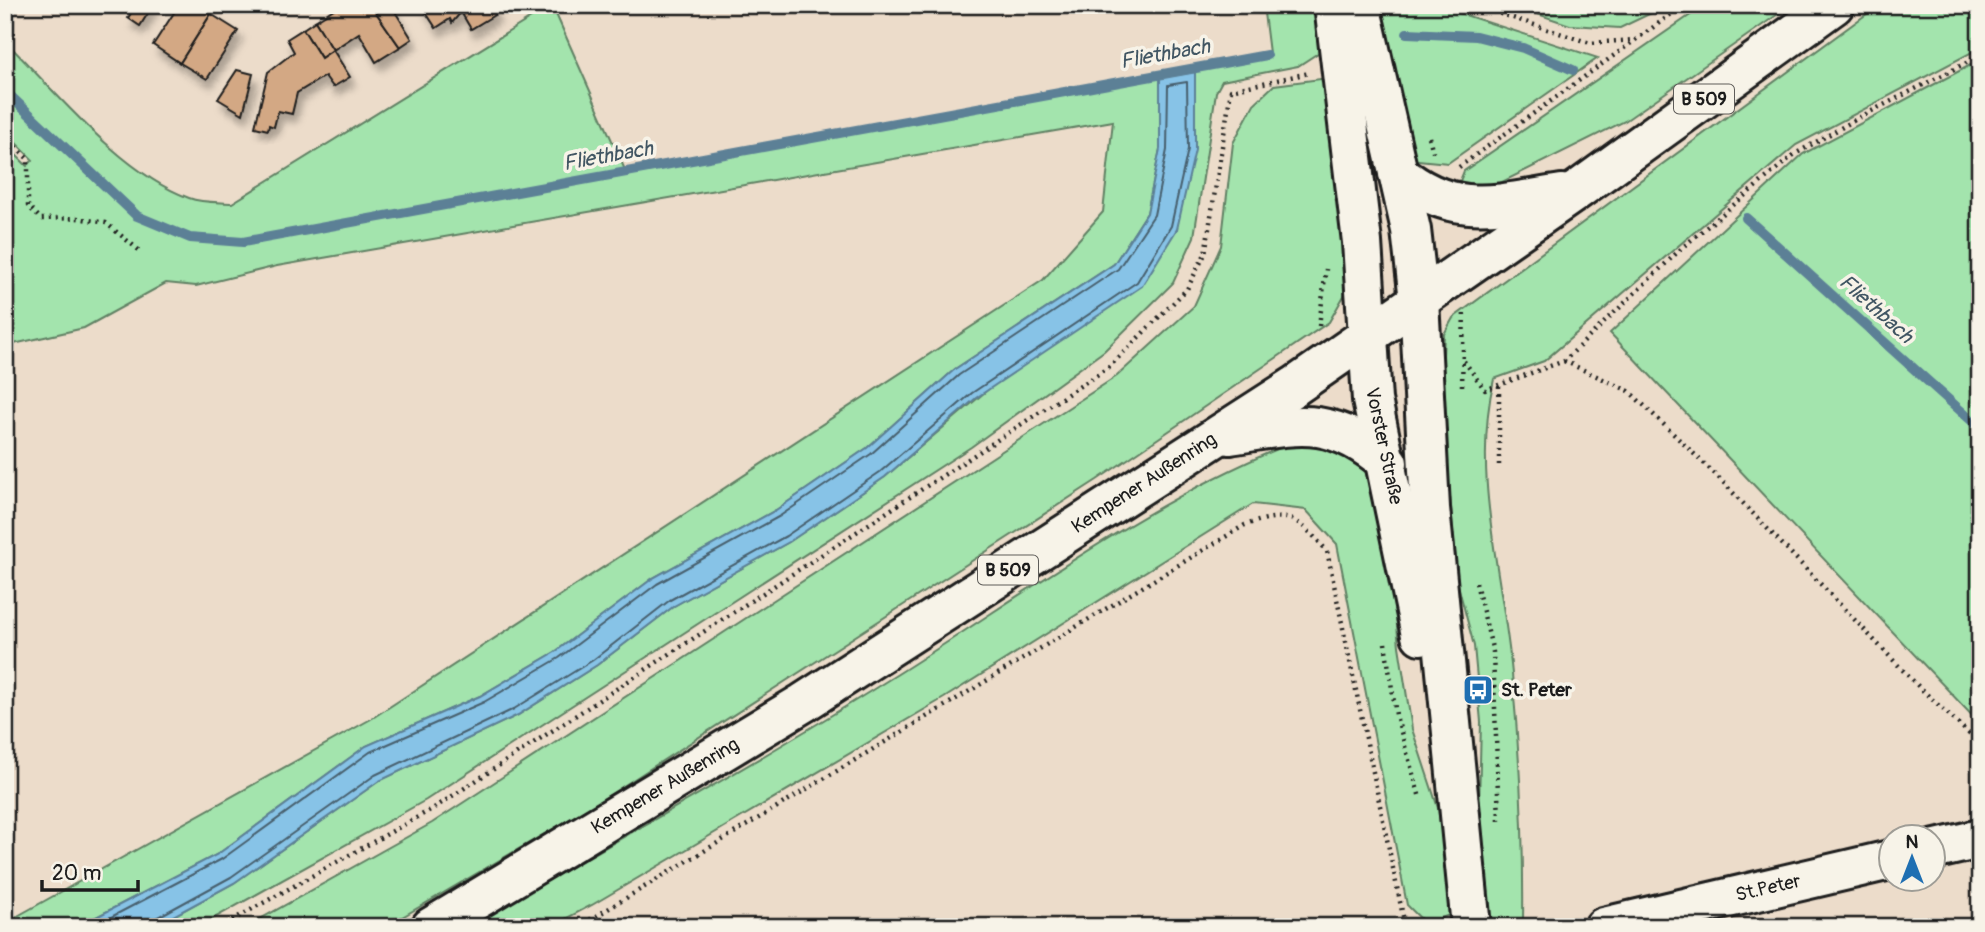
<svg xmlns="http://www.w3.org/2000/svg" width="1985" height="932" viewBox="0 0 1985 932" font-family="Pangolin,sans-serif">
<defs>
<filter id="shadow"><feDropShadow dx="4.5" dy="8" stdDeviation="3.5" flood-color="#0004"/></filter>
</defs>
<rect width="100%" height="100%" fill="#ecdcca"/>
<filter id="ink" filterUnits="userSpaceOnUse"><feTurbulence type="fractalNoise" baseFrequency=".0143" numOctaves="2"/><feDisplacementMap in="SourceGraphic" scale="14" xChannelSelector="R" yChannelSelector="G"/><feConvolveMatrix kernelMatrix="1 2 1 2 8 2 1 2 1" color-interpolation-filters="sRGB"/></filter>
<g filter="url(#ink)">
<g fill="#a3e4ad" stroke="#608064" stroke-width="2">
<path d="M552,5L625,170L1269,53L1263,5H1318L1321,51L1298,66L1222,81L1216,92L1194,237L1173,283L1104,351L971,447L426,800L198,927H153L234,883L379,781L518,715L597,665L674,606L789,542L885,477L1177,229L1160,78V149L1147,213L1114,264L955,369L867,448L776,510L653,578L555,652L480,696L366,746L218,854L77,927H5V923L371,719L1043,280L1103,212L1113,121L277,266L196,286L166,283L84,328L5,346V144L27,166L33,160L5,132V41C56,92 122,174 189,198C202,203 219,202 232,203Z"/>
<polygon points="1388,5 1434,5 1598,58 1448,163 1408,159 1374,14"/>
<polygon points="1511,5 1668,5 1620,28 1570,25"/>
<polygon points="1705,5 1791,5 1625,121 1486,190 1457,188 1464,171"/>
<path d="M1879,5H1980V48L1796,145L1544,361L1494,379C1471,477 1503,576 1512,674C1520,756 1524,842 1523,924L1488,927L1478,847L1481,722L1474,646L1458,585L1441,396L1444,334L1453,318Z"/>
<polygon points="1980,60 1980,724 1610,333 1803,154"/>
<polygon points="1328,78 1346,265 1345,294 1329,322 1097,480 594,805 385,927 246,927 432,823 1117,376 1194,306 1221,246 1233,143 1254,104 1274,85"/>
<path d="M1310,436L1365,460L1387,524L1399,646L1412,729L1438,808L1452,914L1426,924L1407,905L1337,544L1306,510L1253,504L944,698L592,905L550,927H468C607,845 749,768 885,682C1023,596 1157,493 1310,436Z"/>
</g>
<polygon fill="#87c3e7" stroke="#5c8096" stroke-width="2" points="1195,72 1195,150 1177,229 1142,286 976,398 885,477 789,542 674,606 597,665 518,715 379,781 234,883 153,927 77,927 218,854 366,746 480,696 555,652 653,578 776,510 867,448 955,369 1114,264 1147,213 1160,149 1160,78"/>
<g fill="none" stroke-linecap="round" stroke-linejoin="round">
<polyline stroke="#475f6d" stroke-width="2" points="92,927 222,859 370,752 484,702 559,658 657,584 780,516 871,454 959,375 1118,269 1154,215 1167,150 1168,85 1187,82 1188,149 1171,226 1137,282 972,393 880,472 786,536 670,600 593,660 514,709 375,775 231,877 156,918 153,927"/>
<g stroke="#5c8096" stroke-width="10">
<polyline points="1407,33 1476,36 1523,48 1573,70"/>
<polyline points="5,91 137,216 190,238 243,242 1267,55"/>
<polyline points="1746,218 1980,428"/>
</g>
</g>
<g fill="#d3a884" stroke="#1c1c1c" stroke-width="2" filter="url(#shadow)">
<polygon points="136,5 153,5 140,26 128,18"/>
<polygon points="179,5 197,5 211,14 180,63 153,45"/>
<polygon points="340,5 371,5 400,47 376,62 359,33 333,50 315,21"/>
<polygon points="385,5 391,5 412,39 400,47 375,11"/>
<polygon points="421,5 491,5 496,14 471,29 461,12 452,23 450,19 436,28"/>
<polygon points="211,14 238,31 207,79 180,63"/>
<polygon points="315,21 333,50 321,58 303,29"/>
<polygon points="303,29 321,58 333,50 350,77 333,87 325,76 297,93 292,114 278,111 274,127 269,125 268,130 255,127 268,72 294,52 287,39"/>
<polygon points="237,70 253,74 243,114 218,99"/>
</g>
<g fill="none" stroke-linecap="round" stroke-linejoin="round">
<g stroke="#1c1c1c" stroke-width="44">
<g id="minor">
<polyline points="1932,850 1980,839"/>
<polyline points="1604,927 1890,860"/>
</g>
</g>
<g stroke="#1c1c1c" stroke-width="44">
<g id="major">
<polyline points="1334,5 1362,242 1372,400 1421,635"/>
<polyline points="1360,5 1411,230 1419,300 1430,508 1471,927"/>
<path d="M1398,173C1453,219 1497,204 1562,194"/>
<path d="M1230,435C1300,424 1330,414 1388,463"/>
<polyline points="431,927 803,703 1295,386 1575,192 1834,5"/>
</g>
</g>
<g stroke="#1c1c1c" stroke-width="4.5" stroke-dasharray="2 5" stroke-linecap="butt">
<polyline points="1473,5 1590,43 1634,40"/>
<polyline points="5,137 28,159 28,206 41,219 77,218 106,223 141,252"/>
<polyline points="1429,137 1434,156"/>
<polyline points="1459,167 1684,5"/>
<polyline points="1319,326 1326,269"/>
<polyline points="1464,361 1485,390 1564,361 1684,246 1795,154 1860,117 1980,56"/>
<polyline points="1564,361 1629,391 1718,477 1919,687 1980,744"/>
<polyline points="1462,386 1464,311"/>
<polyline points="1499,465 1499,384"/>
<polyline points="1476,583 1493,652 1499,821"/>
<polyline points="1385,643 1396,715 1420,798"/>
<polyline points="220,927 434,808 1109,367 1187,289 1205,254 1231,90 1309,73"/>
<path d="M578,927L1245,525C1290,510 1297,517 1327,551L1404,921L1409,927"/>
</g>
<use href="#minor" stroke="#f7f3e8" stroke-width="38"/>
<use href="#major" stroke="#f7f3e8" stroke-width="38"/>
</g>
</g>
<defs>
<g id="bus-square" transform="scale(1.575)"><rect x="-9" y="-9" width="18" height="18" rx="4" fill="#1f6fb2" stroke="#f7f3e8"/><path d="M-5-6H5V4H4V6H2V4H-2V6H-4V4H-5ZM-3.5-4V0h7V-4ZM-3.5 1.2v1.5H-2V1.2ZM2 1.2v1.5H3.5V1.2Z" fill="#fff"/></g>
</defs>
<g fill-rule="evenodd">
<use href="#bus-square" x="1478" y="690"/>
</g>
<g text-anchor="middle" dominant-baseline="central" stroke-width="7" stroke-linejoin="round" paint-order="stroke">
<g fill="#f7f3e8" stroke="#5e5c59" stroke-width="2">
<rect x="1674" y="84.5" width="60" height="29" rx="5"/>
<rect x="978" y="555.5" width="60" height="29" rx="5"/>
</g>
<g font-size="18" font-weight="bold" fill="#1c1c1c">
<text x="1704" y="99">B 509</text>
<text x="1008" y="570">B 509</text>
</g>
<g font-size="19" fill="#1c1c1c" stroke="#f7f3e8">
<text transform="translate(1384 446) rotate(78)">Vorster Straße</text>
<text transform="translate(1144 483) rotate(-33)">Kempener Außenring</text>
<text transform="translate(665 786) rotate(-31)">Kempener Außenring</text>
<text transform="translate(1768 888) rotate(-13)">St.Peter</text>
</g>
<g font-size="19" font-weight="bold" fill="#1c1c1c" stroke="#f7f3e8" text-anchor="start">
<text x="1501" y="690">St. Peter</text>
</g>
<g font-size="21" font-style="italic" fill="#415663" stroke="#f7f3e8">
<text transform="translate(1165 54) rotate(-10)">Fliethbach</text>
<text transform="translate(608 156) rotate(-10)">Fliethbach</text>
<text transform="translate(1876 309) rotate(42)">Fliethbach</text>
</g>
</g>
<rect width="1985" height="932" fill="none" stroke="#f7f3e8" stroke-width="28"/>
<rect x="14" y="14" width="1957" height="904" fill="none" stroke="#1c1c1c" stroke-width="2.5" filter="url(#ink)"/>
<g transform="translate(1912 858)"><circle r="33" fill="#f7f3e8" stroke="#9f9d96" stroke-width="2"/>
<path d="M0-5L12 26L0 18L-12 26Z" fill="#1f6fb2"/>
<text y="-10" font-size="19" font-weight="bold" text-anchor="middle" fill="#1c1c1c">N</text>
</g>
<path d="M42 880v10h96v-10" fill="none" stroke="#1c1c1c" stroke-width="3.5"/>
<text x="52" y="880" font-size="21" fill="#1c1c1c" stroke="#f7f3e8" stroke-width="5" paint-order="stroke">20 m</text>
</svg>
